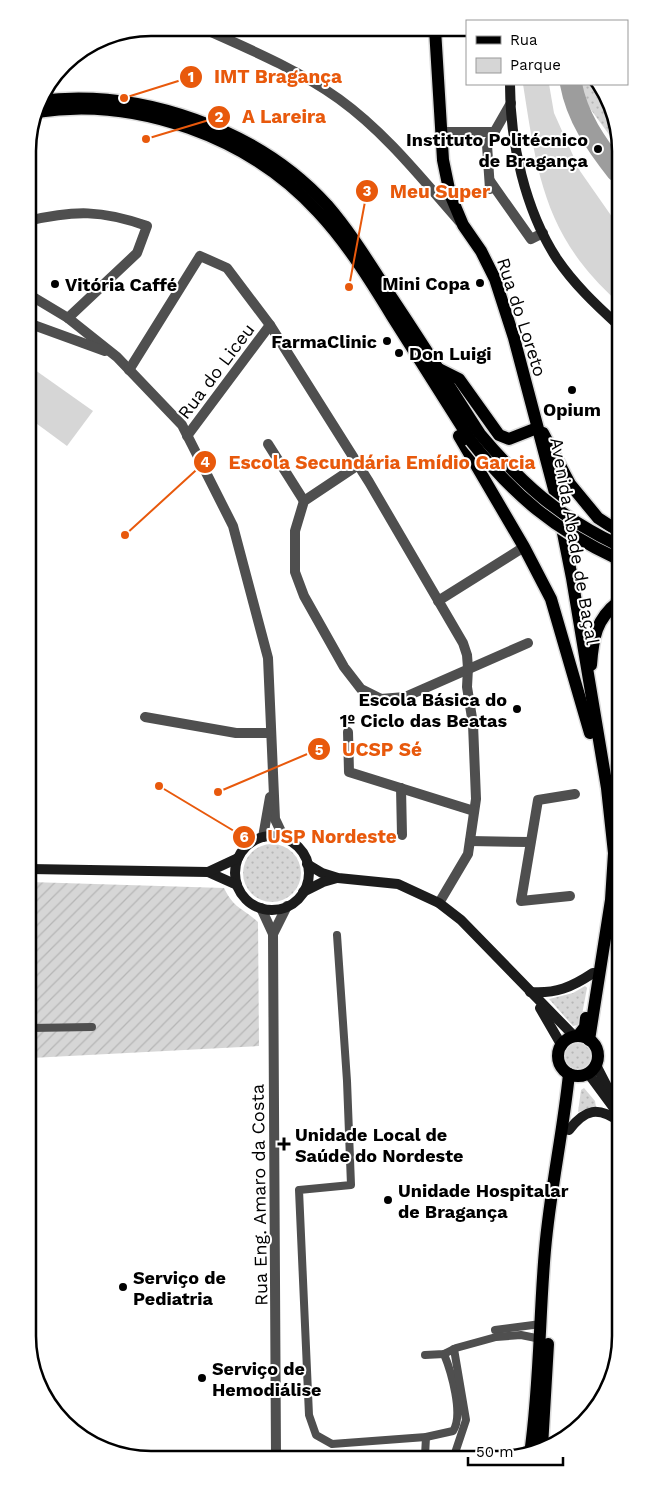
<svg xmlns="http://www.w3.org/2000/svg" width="648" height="1487" viewBox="0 0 648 1487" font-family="'Work Sans',sans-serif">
<defs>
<pattern id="grass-dots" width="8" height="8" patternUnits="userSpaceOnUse" patternTransform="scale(1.25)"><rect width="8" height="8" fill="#d6d6d6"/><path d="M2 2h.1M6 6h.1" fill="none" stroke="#b6b6b6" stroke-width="1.8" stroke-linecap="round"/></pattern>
<pattern id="garden-furrows" width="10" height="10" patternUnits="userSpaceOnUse" patternTransform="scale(1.25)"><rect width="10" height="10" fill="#d6d6d6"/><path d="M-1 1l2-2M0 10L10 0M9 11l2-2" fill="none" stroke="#b6b6b6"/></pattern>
</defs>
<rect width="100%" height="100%" fill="#fff"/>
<g fill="url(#grass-dots)">
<polygon points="581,84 596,84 616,120 616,144 583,99"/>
<circle cx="272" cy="873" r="29"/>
<polygon points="585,986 587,988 581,1020 578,1025 573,1026 549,999 573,993"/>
<circle cx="578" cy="1056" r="13"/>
<polygon points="584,1088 595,1101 596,1107 578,1112 581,1090"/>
</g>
<g fill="#d6d6d6">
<path d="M523,84H549L554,113L580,171L617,224V301C545,237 537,174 523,84Z"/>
<polygon points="28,365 93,411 67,446 29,418"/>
</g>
<path fill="url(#garden-furrows)" d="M30,882L224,888C235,910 242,907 258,922L259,1046L31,1058Z"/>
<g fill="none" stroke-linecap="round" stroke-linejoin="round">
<path stroke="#9d9d9d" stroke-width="22" d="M571,84C577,117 596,144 617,171"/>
<g stroke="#dbdbdb" stroke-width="15">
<g id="primary">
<polyline points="435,29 443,160 450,194 463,225 481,251 495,279 514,338 555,493 572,578 607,788 614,853 611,900 589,1040"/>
<path d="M39,101C140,88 258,129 327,205C352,234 371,266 392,298C422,343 451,389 480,434"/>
<path d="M36,112C136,96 250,137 318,212C347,243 370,280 392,316C419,358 445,400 471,441"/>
<polyline points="437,368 459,379 499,435 509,439 537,428"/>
<polyline points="543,433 570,484 598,518 618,531"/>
<polyline points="459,436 524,547 551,599 590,733"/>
<path d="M591,665C593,638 596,619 618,602"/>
<polyline points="578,1036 585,1027 586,1018"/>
<circle cx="578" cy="1056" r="20"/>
<polyline points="542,1447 548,1344"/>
<path d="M530,1454C540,1386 539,1318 545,1250C550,1191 563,1133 569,1074"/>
</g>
</g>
<g stroke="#4f4f4f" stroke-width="8">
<path d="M337,935L347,1081L351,1185L299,1190L309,1415L316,1435L332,1444L426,1437L453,1431C464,1415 451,1371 444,1354"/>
<polyline points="31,1028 92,1027"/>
<polyline points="495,1330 541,1324"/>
<polyline points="454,1349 466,1420 454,1456"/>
<polyline points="425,1355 444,1354 456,1348 496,1337 521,1335 541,1339"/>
<polyline points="425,1456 426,1437"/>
</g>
<g stroke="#4f4f4f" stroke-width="10">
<path d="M202,28C249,49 297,69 339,99C386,133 422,179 459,221"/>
<polyline points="441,132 494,132"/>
<polyline points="490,181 531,239 543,233"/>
<polyline points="490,189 487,145 511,103"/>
<path d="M28,221C74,210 102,210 147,226L137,253L68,318"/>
<polyline points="28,294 68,318 117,357 182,425 233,526 268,658 275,819 284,838"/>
<polyline points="28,323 105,351"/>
<polyline points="129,370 200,256 227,268 270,325 369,482 463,643 467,655 468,668 467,687 473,724 476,799 468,854 439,903"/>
<polyline points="187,436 270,325"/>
<polyline points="268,444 304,501"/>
<polyline points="358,465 304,501 295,531 295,572 304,596 344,667 361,689 381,699 405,697 528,643"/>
<polyline points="438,601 524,547"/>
<polyline points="145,717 236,733 271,733"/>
<polyline points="348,732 349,772 474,811"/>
<polyline points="401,788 402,835"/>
<polyline points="263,837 270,797"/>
<polyline points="470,841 530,842"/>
<polyline points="570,896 521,901 538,800 575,794"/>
<polyline points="261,908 273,934 276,1456"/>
<polyline points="273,934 287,906"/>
</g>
<g stroke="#1c1c1c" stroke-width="10">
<path d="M510,84C510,142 525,210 557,259C574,284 595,304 617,324"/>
<circle cx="272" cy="873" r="37"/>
<polyline points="307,864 322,873 338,878 398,884 439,903 461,920 575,1037"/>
<polyline points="30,869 208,872 237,885"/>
<polyline points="208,872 238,858"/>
<polyline points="303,892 323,882 337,878"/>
<path d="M530,992C556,994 572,987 593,973"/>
<polyline points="540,1008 562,1046"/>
<polyline points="596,1065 614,1100"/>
<polyline points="588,1073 619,1115"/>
<path d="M569,1130C585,1109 598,1106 620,1122"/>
</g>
<use href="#primary" stroke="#000" stroke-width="12"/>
<g stroke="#dbdbdb" stroke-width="15" stroke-linecap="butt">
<g id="primary-bridge">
<path d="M480,434C522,484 559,517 618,545"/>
<path d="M471,441C513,495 555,530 618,559"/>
</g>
</g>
<use href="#primary-bridge" stroke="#000" stroke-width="12"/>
</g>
<g fill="#000" stroke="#fff" stroke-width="2">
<circle cx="598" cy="149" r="5"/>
<circle cx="480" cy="283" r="5"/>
<circle cx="55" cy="284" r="5"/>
<circle cx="387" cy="341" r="5"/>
<circle cx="399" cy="353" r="5"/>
<circle cx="572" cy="390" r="5"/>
<circle cx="517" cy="709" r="5"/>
<path d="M281.5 1136.5h5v5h5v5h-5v5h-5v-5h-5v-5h5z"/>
<circle cx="388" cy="1200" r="5"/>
<circle cx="123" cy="1287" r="5"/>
<circle cx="202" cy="1378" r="5"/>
</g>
<g text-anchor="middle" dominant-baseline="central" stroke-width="4" stroke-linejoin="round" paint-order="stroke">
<g font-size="18" font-weight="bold" fill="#000" stroke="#fff" text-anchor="start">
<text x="588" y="139" text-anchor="end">Instituto Politécnico<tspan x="588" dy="21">de Bragança</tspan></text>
<text x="470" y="283" text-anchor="end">Mini Copa</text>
<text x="65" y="284">Vitória Caffé</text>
<text x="377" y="341" text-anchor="end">FarmaClinic</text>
<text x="409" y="353">Don Luigi</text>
<text x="572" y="409" text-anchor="middle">Opium</text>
<text x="507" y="699" text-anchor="end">Escola Básica do<tspan x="507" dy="21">1º Ciclo das Beatas</tspan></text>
<text x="295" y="1134">Unidade Local de<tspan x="295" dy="21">Saúde do Nordeste</tspan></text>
<text x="398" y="1190">Unidade Hospitalar<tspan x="398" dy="21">de Bragança</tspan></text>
<text x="133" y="1277">Serviço de<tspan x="133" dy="21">Pediatria</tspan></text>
<text x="212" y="1368">Serviço de<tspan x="212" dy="21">Hemodiálise</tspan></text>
</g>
<g font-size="18" fill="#000" stroke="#fff">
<text transform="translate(522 317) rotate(72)">Rua do Loreto</text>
<text transform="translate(216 371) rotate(-53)">Rua do Liceu</text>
<text transform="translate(575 541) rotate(80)">Avenida Abade de Baçal</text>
<text transform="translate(259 1195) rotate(-91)">Rua Eng. Amaro da Costa</text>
</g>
</g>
<path d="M0 0H648V1487H0ZM151 36H497A115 115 0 0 1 612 151V1336A115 115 0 0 1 497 1451H151A115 115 0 0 1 36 1336V151A115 115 0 0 1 151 36Z" fill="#fff" fill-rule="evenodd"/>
<path fill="none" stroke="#000" stroke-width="2.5" d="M151 36H497A115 115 0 0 1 612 151V1336A115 115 0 0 1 497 1451H151A115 115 0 0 1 36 1336V151A115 115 0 0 1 151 36Z"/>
<path fill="none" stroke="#e8590c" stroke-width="2" d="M124 98L191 77M146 139L219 117M349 287L367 191M125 535L205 462M218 792L319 749M159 786L244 837"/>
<g fill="#e8590c" stroke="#fff" stroke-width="2">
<circle cx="124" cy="98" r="5"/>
<circle cx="146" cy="139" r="5"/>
<circle cx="349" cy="287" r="5"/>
<circle cx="125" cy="535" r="5"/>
<circle cx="218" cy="792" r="5"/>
<circle cx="159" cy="786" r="5"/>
<circle cx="191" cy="77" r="12"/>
<circle cx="219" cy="117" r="12"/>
<circle cx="367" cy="191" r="12"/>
<circle cx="205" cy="462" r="12"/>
<circle cx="319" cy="749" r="12"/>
<circle cx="244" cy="837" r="12"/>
</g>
<g font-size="15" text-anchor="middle" font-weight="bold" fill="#fff">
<text x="191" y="82">1</text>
<text x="219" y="122">2</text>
<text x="367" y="196">3</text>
<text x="205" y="467">4</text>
<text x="319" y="755">5</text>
<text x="244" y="842">6</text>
</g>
<g font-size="19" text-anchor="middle" font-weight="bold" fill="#e8590c" stroke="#fff" stroke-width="4" stroke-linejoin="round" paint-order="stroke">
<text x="278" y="83">IMT Bragança</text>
<text x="284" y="123">A Lareira</text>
<text x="440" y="198">Meu Super</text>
<text x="382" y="469">Escola Secundária Emídio Garcia</text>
<text x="382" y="756">UCSP Sé</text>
<text x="332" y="843">USP Nordeste</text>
</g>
<rect x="466" y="20" width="162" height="65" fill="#ffffff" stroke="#999999"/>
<rect x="476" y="36" width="25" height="8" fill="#000000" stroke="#999999"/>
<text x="510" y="45" font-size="15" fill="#000000">Rua</text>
<rect x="476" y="58" width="25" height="15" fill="#d6d6d6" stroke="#999999"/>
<text x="510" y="70" font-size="15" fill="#000000">Parque</text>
<path d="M468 1457v8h95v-8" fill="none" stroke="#000000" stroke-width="2.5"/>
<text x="476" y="1457" font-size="15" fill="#000000" stroke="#ffffff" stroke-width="4" paint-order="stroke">50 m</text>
</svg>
